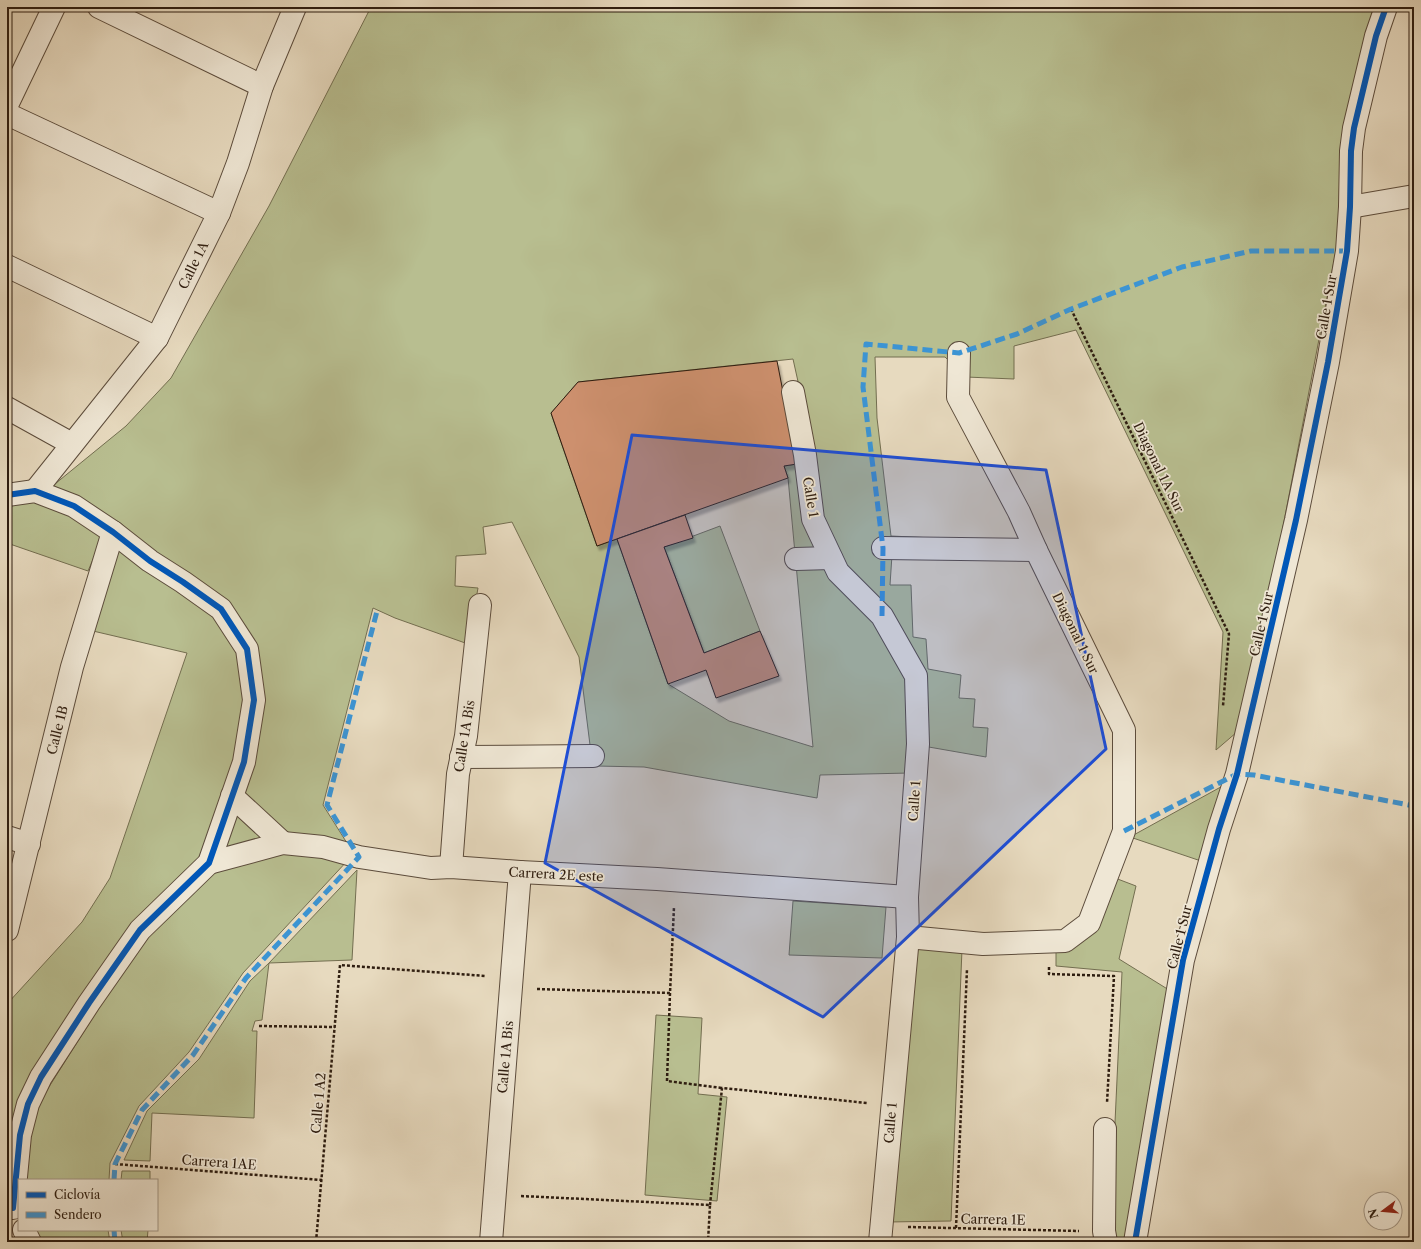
<svg xmlns="http://www.w3.org/2000/svg" width="1421" height="1249" viewBox="0 0 1421 1249" font-family="'Libre Caslon Text',serif">
<defs>
<filter id="shadow"><feDropShadow dx="2.5" dy="4.5" stdDeviation="1" flood-color="#0004"/></filter>
</defs>
<rect width="100%" height="100%" fill="#e7dabf"/>
<filter id="stains"><feTurbulence type="fractalNoise" baseFrequency=".005" numOctaves="4"/><feColorMatrix values="0 0 0 0 .2 0 0 0 0 .09 0 0 0 0 .02 0 0 0 .5 -.17"/></filter>
<radialGradient id="worn" r=".72"><stop offset=".6" stop-color="#630" stop-opacity="0"/><stop offset="1" stop-color="#630" stop-opacity=".3"/></radialGradient>
<g fill="#b8be90" stroke="#736e50">
<polygon points="371,7 1377,7 1344,209 1272,584 1237,732 1216,750 1223,632 1076,330 1014,346 1014,379 966,377 945,357 875,357 877,418 891,536 1020,542 892,555 890,585 911,585 913,637 926,639 928,669 961,675 959,698 975,699 973,727 988,728 986,757 923,746 920,674 844,566 818,517 799,386 793,359 578,382 551,413 597,546 617,539 668,684 729,721 813,747 788,478 784,466 797,464 808,522 878,622 910,677 910,773 820,775 817,798 644,767 596,766 590,745 579,657 512,522 483,527 486,554 456,556 455,586 478,588 468,644 395,618 373,608 323,805 352,851 286,841 236,795 257,700 235,619 50,488 126,426 171,378 269,206"/>
<polygon points="34,497 104,534 88,571 7,543 7,500"/>
<polygon points="720,526 760,631 704,653 664,547"/>
<polygon points="115,544 216,613 241,652 248,698 239,760 205,859 21,1104 7,1195 7,1004 82,922 110,878 187,653 93,631"/>
<polygon points="1228,783 1201,861 1130,837"/>
<polygon points="234,803 273,841 214,858"/>
<polygon points="284,851 349,859 243,973 189,1052 139,1106 110,1163 109,1180 23,1180 35,1109 143,938 210,871"/>
<polygon points="357,870 352,960 269,963 262,1020 255,1021 252,1031 257,1031 254,1118 152,1113 150,1161 124,1160 147,1111 199,1059 250,981 269,963"/>
<polygon points="1115,878 1136,886 1119,959 1169,990 1128,1242 1113,1242 1110,1230 1122,972 1056,966 1056,950"/>
<polygon points="793,901 886,907 882,958 789,955"/>
<polygon points="913,944 962,949 951,1221 888,1222"/>
<polygon points="656,1015 702,1018 698,1094 727,1097 717,1201 645,1195"/>
<polygon points="122,1171 150,1171 150,1180 121,1180"/>
<polygon points="32,1230 108,1230 110,1242 38,1242"/>
<polygon points="121,1230 148,1230 147,1242 123,1242"/>
</g>
<g fill="#cd906e" stroke="#2e1d10" filter="url(#shadow)">
<polygon points="777,361 797,464 784,466 788,478 597,546 551,413 578,382"/>
<polygon points="685,515 693,538 664,547 704,653 760,631 779,676 716,698 706,670 668,684 617,539"/>
</g>
<g fill="none" stroke-linecap="round" stroke-linejoin="round">
<g stroke="#5c4c3c" stroke-width="24">
<g id="minor">
<polyline points="99,7 262,86"/>
<polyline points="7,105 54,7"/>
<polyline points="7,114 219,213"/>
<polyline points="1350,207 1414,196"/>
<polyline points="7,266 157,338"/>
<polyline points="793,392 805,455 813,519 838,572 882,616 916,676 918,744 907,897 908,937 880,1242"/>
<polyline points="7,408 72,444"/>
<polyline points="35,491 157,338 219,213 238,163 262,86 295,7"/>
<polyline points="7,495 35,491 74,506 113,532 150,561 183,582 221,609 247,649 254,700 244,762 209,863 140,930 89,1003 41,1077 28,1104 20,1135 13,1208"/>
<polyline points="883,548 1036,550"/>
<polyline points="796,559 831,558"/>
<polyline points="461,757 593,756"/>
<polyline points="232,796 283,843"/>
<polyline points="7,837 29,844"/>
<polyline points="209,863 283,843 323,847 359,857 431,868 451,867 520,872 657,879 907,897"/>
<polyline points="451,867 458,774 466,736 480,605"/>
<polyline points="7,930 72,667 113,532"/>
<polyline points="908,937 983,944 1065,941 1089,923 1124,831 1124,730 1036,550 1019,512 958,397 959,353"/>
<polyline points="1105,1129 1104,1231 1106,1242"/>
<polyline points="24,1230 30,1242"/>
<polyline points="491,1242 520,872"/>
<polyline points="1135,1242 1183,960 1219,829 1237,774 1296,520 1328,362 1347,251 1350,207 1351,151 1354,128 1376,36 1386,7"/>
</g>
</g>
<g stroke="#2e1d10" stroke-width="2.5" stroke-dasharray="3 2" stroke-linecap="butt">
<polyline points="1071,309 1229,634 1223,706"/>
<polyline points="1049,967 1049,974 1114,976 1107,1103"/>
<polyline points="537,989 670,993 674,907"/>
<polyline points="670,993 667,1081 722,1088"/>
<polyline points="259,1026 335,1027"/>
<polyline points="115,1164 322,1180"/>
<polyline points="521,1196 710,1205 708,1242"/>
<polyline points="710,1205 722,1088 867,1103"/>
<polyline points="908,1227 1079,1231"/>
<polyline points="956,1228 967,969"/>
<polyline points="316,1242 340,965 485,976"/>
</g>
<use href="#minor" stroke="#efe7d5" stroke-width="22"/>
<g stroke="#3c94d3" stroke-width="5" stroke-dasharray="10 5" stroke-linecap="butt">
<polyline points="882,616 883,548 863,387 866,344 959,353 1017,334 1071,309 1182,267 1251,251 1347,251"/>
<polyline points="1124,831 1237,774 1254,775 1414,806"/>
<polyline points="114,1180 115,1164 142,1110 193,1055 246,978 359,857 327,805 377,611"/>
<polyline points="114,1230 115,1242"/>
</g>
<g stroke="#efe7d5" stroke-width="8">
<g id="cycleway">
<polyline points="7,495 35,491 74,506 113,532 150,561 183,582 221,609 247,649 254,700 244,762 209,863 140,930 89,1003 41,1077 28,1104 20,1135 13,1208"/>
<polyline points="1135,1242 1183,960 1219,829 1237,774 1296,520 1328,362 1347,251 1350,207 1351,151 1354,128 1376,36 1386,7"/>
</g>
</g>
<use href="#cycleway" stroke="#0057b8" stroke-width="6"/>
</g>
<path fill="#1d4ed8" fill-opacity="0.2" stroke="#1d4ed8" stroke-width="3" stroke-linejoin="round" d="M632,435L1046,470L1106,749L823,1017L545,863Z"/>
<g text-anchor="middle" dominant-baseline="central" stroke-width="3.5" stroke-linejoin="round" paint-order="stroke">
<g font-size="13" fill="#2e1d10" stroke="#efe7d5">
<text transform="translate(193 265) rotate(-64)">Calle 1A</text>
<text transform="translate(1326 307) rotate(-80)">Calle 1 Sur</text>
<text transform="translate(1159 467) rotate(64)">Diagonal 1A Sur</text>
<text transform="translate(811 497) rotate(81)">Calle 1</text>
<text transform="translate(1261 624) rotate(-77)">Calle 1 Sur</text>
<text transform="translate(1076 633) rotate(64)">Diagonal 1 Sur</text>
<text transform="translate(57 730) rotate(-76)">Calle 1B</text>
<text transform="translate(464 736) rotate(-81)">Calle 1A Bis</text>
<text transform="translate(914 801) rotate(-86)">Calle 1</text>
<text transform="translate(556 874) rotate(3)">Carrera 2E este</text>
<text transform="translate(1179 937) rotate(-76)">Calle 1 Sur</text>
<text transform="translate(505 1057) rotate(-85)">Calle 1A Bis</text>
<text transform="translate(318 1103) rotate(-85)">Calle 1 A2</text>
<text transform="translate(890 1123) rotate(-85)">Calle 1</text>
<text transform="translate(219 1162) rotate(4)">Carrera 1AE</text>
<text transform="translate(993 1219) rotate(1)">Carrera 1E</text>
</g>
</g>
<rect width="1421" height="1249" fill="none" stroke="#e7dabf" stroke-width="24"/>
<rect x="8" y="8" width="1405" height="1233" fill="none" stroke="#2e1d10" stroke-width="2"/>
<rect x="12" y="12" width="1397" height="1225" fill="none" stroke="#2e1d10"/>
<rect x="18" y="1179" width="140" height="52" fill="#efe7d5" stroke="#a29686"/>
<rect x="26" y="1192" width="20" height="6" fill="#0057b8" stroke="#a29686"/>
<text x="54" y="1199" font-size="12" fill="#2e1d10">Ciclovía</text>
<rect x="26" y="1212" width="20" height="6" fill="#3c94d3" stroke="#a29686"/>
<text x="54" y="1219" font-size="12" fill="#2e1d10">Sendero</text>
<g transform="translate(1383 1211) rotate(254)"><circle r="19" fill="#efe7d5" stroke="#a29686"/>
<path d="M0-3L7 15L0 10L-7 15Z" fill="#8f2418"/>
<text y="-6" font-size="11" font-weight="bold" text-anchor="middle" fill="#2e1d10">N</text>
</g>
<rect width="100%" height="100%" filter="url(#stains)"/>
<rect width="100%" height="100%" fill="url(#worn)"/>
</svg>
